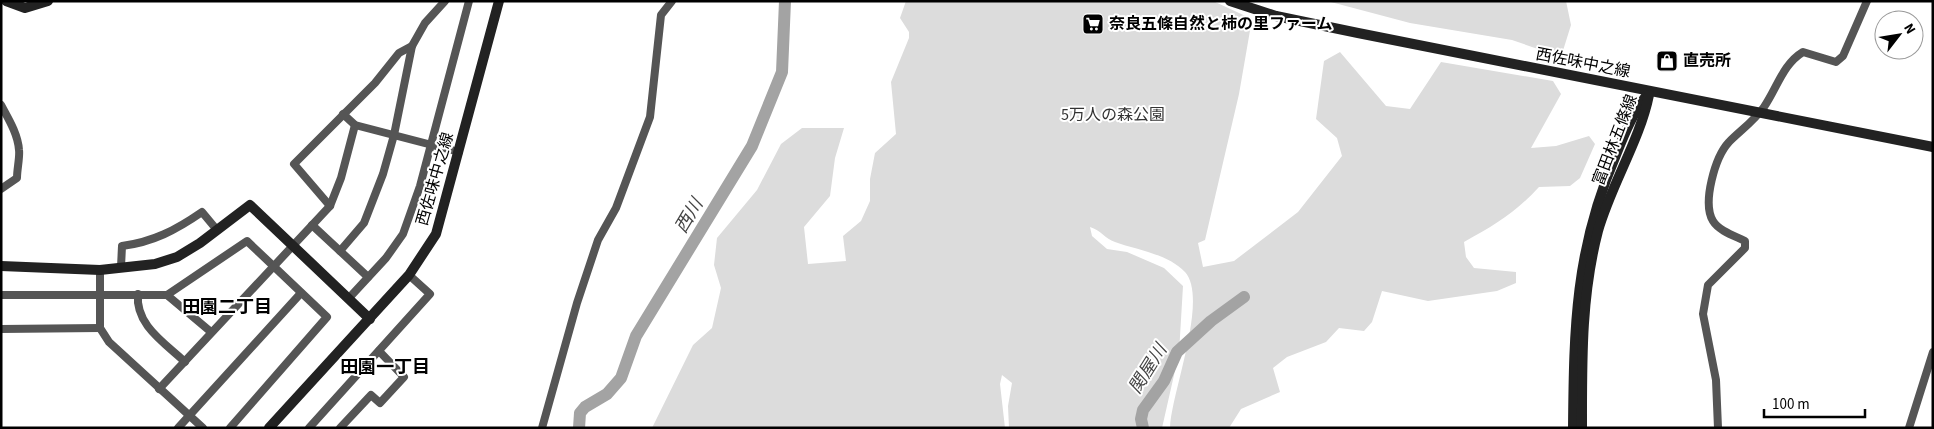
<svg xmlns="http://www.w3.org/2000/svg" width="1934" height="429" viewBox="0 0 1934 429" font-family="'Source Sans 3','Noto Sans JP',sans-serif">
<rect width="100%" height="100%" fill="#fff"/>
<g fill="#dcdcdc">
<path d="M906,1H1213L1252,19L1239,94L1205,240L1198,243L1203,267L1234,261L1298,212L1342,156L1337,138L1316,119L1324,61L1340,52L1386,106L1410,109L1441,62L1553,81L1561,94L1531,148L1556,146L1589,136L1595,144L1580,178L1570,186L1539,187C1515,213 1495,225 1464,242L1466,257L1474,268L1516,272V283L1497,291L1428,301L1382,291L1372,322L1364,331L1339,328L1326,342L1287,357L1273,368L1280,392L1241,409L1229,428H1170C1171,393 1209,299 1185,272C1168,254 1137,250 1115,242C1105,239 1101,230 1090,227L1092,236L1107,249L1127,252L1164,268L1183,286L1179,353L1162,428H1009L1008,406L1012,383L1002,375L1000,384L1005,428H652L693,345L712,328L721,288L714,265L717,238L757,190L781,144L802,128H844L835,158L830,196L804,227L808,264L846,261L843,236L861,221L870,201V179L875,153L896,134L891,82L909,38V32L900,18Z"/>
<polygon points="1327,1 1566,1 1571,25 1561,57 1512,40 1410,23"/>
</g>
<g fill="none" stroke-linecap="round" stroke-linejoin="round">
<g stroke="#a3a3a3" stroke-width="12">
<polyline points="579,428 580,413 585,407 607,394 621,378 636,336 752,146 782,72 785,1"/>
<polyline points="1143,428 1141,419 1143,410 1164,381 1177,352 1211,321 1244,297"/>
</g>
<g stroke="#555" stroke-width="8">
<path d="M1,105C8,118 18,134 19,150C20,157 17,169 17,178L1,189"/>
<polyline points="343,114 355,125 459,152"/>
<polyline points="330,206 294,164 375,83 399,53 412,46"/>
<polyline points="312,225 368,277"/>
<polyline points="340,251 364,223 383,174 394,135 412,46 425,23 445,1"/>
<path d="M121,267L122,246C153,242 176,230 202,212L217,230"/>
<polyline points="100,270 100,328 109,342 203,428"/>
<path d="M138,294C135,325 165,343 185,362"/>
<polyline points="1,295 167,295 211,332"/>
<polyline points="167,295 247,241 327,317 230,428"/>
<polyline points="349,298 386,258 403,234 420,186 469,1"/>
<polyline points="1,329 100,328"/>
<polyline points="159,389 330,206 341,178 355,125"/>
<polyline points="178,428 301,293"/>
<polyline points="309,428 430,294 409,275"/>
<polyline points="340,428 371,395 380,403 404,377 379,351"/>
<polyline points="542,428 577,303 598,240 616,208 650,117 661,15 672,1"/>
<path d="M1718,428L1716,380L1703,314L1708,285L1745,248V241C1735,236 1719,231 1713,221C1702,203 1715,157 1729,142C1741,130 1754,121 1764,107C1777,88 1783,64 1803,52L1836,62L1843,56L1867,1"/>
<polyline points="1909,428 1933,352"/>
</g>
<g stroke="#222" stroke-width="10">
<polyline points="6,1 25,8 48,1"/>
<polyline points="1230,1 1276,16 1358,33 1933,147"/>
<polyline points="1,266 100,270 155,264 177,257 200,243 250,205 370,319"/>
<polyline points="269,428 409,275 436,234 499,1"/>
<path d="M1573,428C1574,327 1575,250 1616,155C1625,132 1634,111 1649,92"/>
<path d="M1582,428C1582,361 1581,296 1598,231C1611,185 1640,140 1649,95"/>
</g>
</g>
<defs>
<g id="supermarket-square" transform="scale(1.125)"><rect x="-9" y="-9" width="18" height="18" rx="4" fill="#000" stroke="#fff"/><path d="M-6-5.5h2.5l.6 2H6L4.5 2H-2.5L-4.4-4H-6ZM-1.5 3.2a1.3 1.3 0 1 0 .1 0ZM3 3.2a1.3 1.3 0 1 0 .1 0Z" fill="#fff"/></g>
<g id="shop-square" transform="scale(1.125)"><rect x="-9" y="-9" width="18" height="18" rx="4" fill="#000" stroke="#fff"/><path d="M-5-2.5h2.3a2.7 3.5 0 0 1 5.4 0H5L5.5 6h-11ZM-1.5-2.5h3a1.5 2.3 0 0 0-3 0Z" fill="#fff"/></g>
</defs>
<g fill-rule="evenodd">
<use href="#supermarket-square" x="1093" y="24"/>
<use href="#shop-square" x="1667" y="61"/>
</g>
<g text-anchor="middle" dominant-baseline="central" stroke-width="4" stroke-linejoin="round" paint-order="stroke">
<g font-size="16" font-weight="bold" fill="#000" stroke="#fff" text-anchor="start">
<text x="1109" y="24">奈良五條自然と柿の里ファーム</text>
<text x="1683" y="61">直売所</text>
</g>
<g font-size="16" fill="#000" stroke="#fff">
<text transform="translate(1583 63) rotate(11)">西佐味中之線</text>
<text transform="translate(1615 140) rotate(-69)">富田林五條線</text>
<text transform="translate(435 179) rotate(-74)">西佐味中之線</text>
</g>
<g font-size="16" fill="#333" stroke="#fff">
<text x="1113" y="115">5万人の森公園</text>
</g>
<g font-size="18" font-style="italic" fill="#444" stroke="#fff">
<text transform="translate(689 216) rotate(-59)">西川</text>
<text transform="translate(1148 369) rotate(-58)">関屋川</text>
</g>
<g font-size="18" font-weight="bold" fill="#000" stroke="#fff">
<text x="227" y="307">田園二丁目</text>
<text x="385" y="367">田園一丁目</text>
</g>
</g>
<rect width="1934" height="429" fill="none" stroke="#000000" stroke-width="5"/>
<g transform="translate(1899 35) rotate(59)"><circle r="24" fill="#ffffff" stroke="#999999"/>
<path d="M0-4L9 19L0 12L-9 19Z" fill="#000000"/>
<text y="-8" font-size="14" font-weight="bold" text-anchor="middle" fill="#000000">N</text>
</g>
<path d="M1764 409v8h101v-8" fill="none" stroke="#000000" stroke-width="2.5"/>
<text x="1772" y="409" font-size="15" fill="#000000" stroke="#ffffff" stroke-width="4" paint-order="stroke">100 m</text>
</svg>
